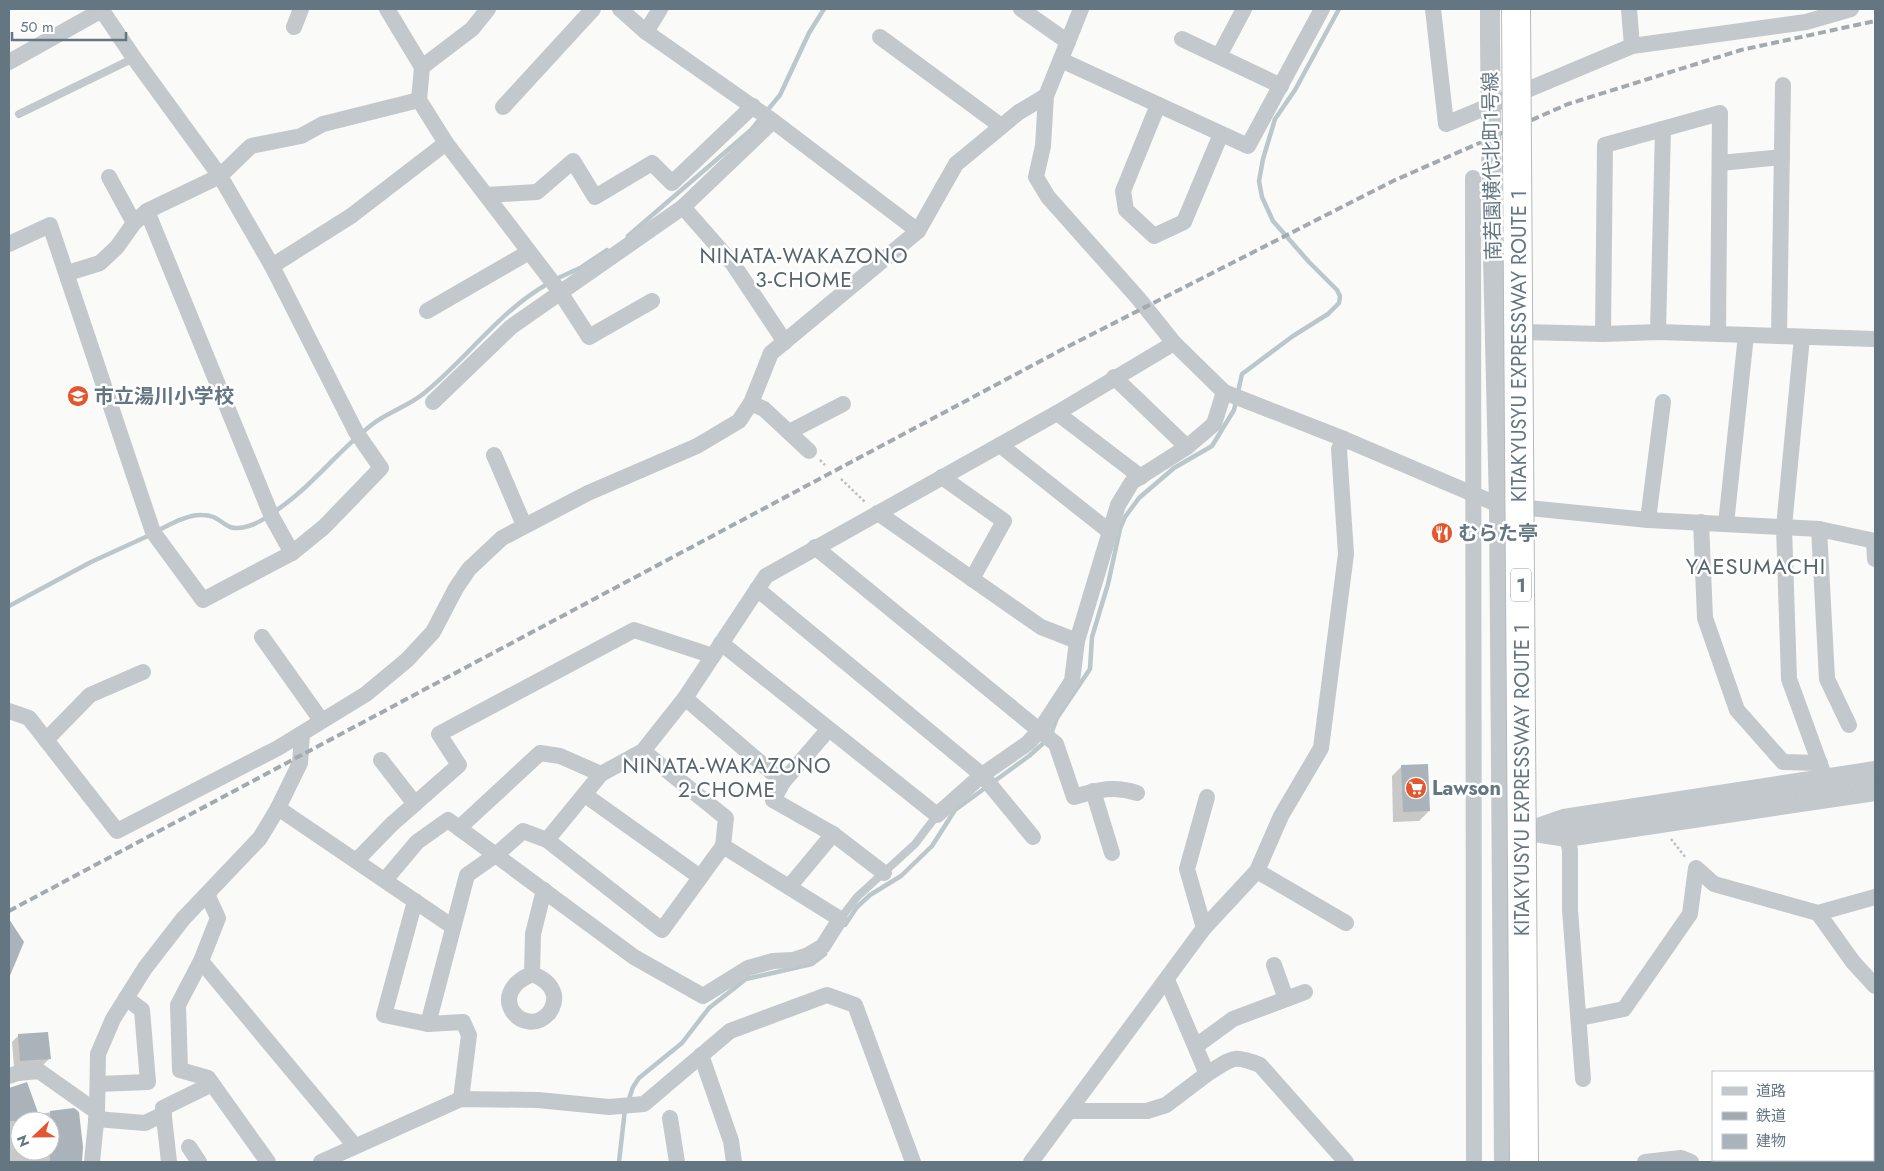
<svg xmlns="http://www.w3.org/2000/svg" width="1884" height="1171" viewBox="0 0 1884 1171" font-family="Jost,'Noto Sans JP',sans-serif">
<rect width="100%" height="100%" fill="#fafaf8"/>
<g fill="#0003" fill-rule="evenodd">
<polygon points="1402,766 1429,811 1419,821 1393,822 1392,776"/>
<polygon points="9,922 22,942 9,977"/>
<polygon points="19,1035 49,1059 43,1065 14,1067 12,1042"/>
<path d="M26,1084L38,1114L74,1109L81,1162H9V1090ZM20,1121H50V1151H20Z"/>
</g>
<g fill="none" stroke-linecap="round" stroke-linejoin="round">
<g stroke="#bbc7cb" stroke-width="4.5">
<polyline points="628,236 751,130 780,95 809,33 824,9"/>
<polyline points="556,279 580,268 607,250"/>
<path d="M274,512C311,488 338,450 374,423C389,412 408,406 423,394C467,359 499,311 549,283"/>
<path d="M157,531C169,525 188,514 202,515C217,515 219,522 230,527C242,531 258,523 267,517"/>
<polyline points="9,606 91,562 150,535"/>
<polyline points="1051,734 1057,718 1090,669 1092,637 1108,584 1120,529 1125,517 1139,498 1174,468 1212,446 1234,410 1242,374 1293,336 1328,314 1339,303 1340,296 1337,290 1309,262 1273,221 1262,197 1259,181 1263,159 1275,119 1295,90 1339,9"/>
<polyline points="845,925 857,907 870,895 901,876 932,846 955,810 1029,756 1047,740"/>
<polyline points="628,1102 633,1087 639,1078 682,1043 709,1008 746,979 812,964 825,954"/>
<polyline points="619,1162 625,1109"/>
</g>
</g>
<g fill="#aab3b9">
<polygon points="1428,764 1430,811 1403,812 1401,765"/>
<polygon points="9,919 24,942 9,978"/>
<polygon points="48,1032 51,1059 20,1061 18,1034"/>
<polygon points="27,1082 41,1121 9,1121 9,1088"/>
<polygon points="74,1108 79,1112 83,1147 82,1162 50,1162 50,1111"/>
</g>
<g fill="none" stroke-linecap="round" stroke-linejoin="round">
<g stroke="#bbbfc2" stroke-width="2.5" stroke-dasharray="2.5 2.5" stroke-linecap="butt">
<polyline points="820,460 825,465"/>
<polyline points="841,479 865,502"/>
<polyline points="1671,839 1686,858"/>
</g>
<g stroke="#c3c8cc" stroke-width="8">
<polyline points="19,114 134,58"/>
<polyline points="840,919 857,897 915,844 937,815"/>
</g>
<g stroke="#c3c8cc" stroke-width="16">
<polyline points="387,9 422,67 419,100 446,143 560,292 589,337 652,301"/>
<polyline points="620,9 646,32 773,121 918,231"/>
<polyline points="1021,9 1068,42"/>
<polyline points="1081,9 1046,96 1043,146 1036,177 1048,197 1138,298 1174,343 1224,392 1344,439 1499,505 1648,520 1819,529 1875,541"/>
<polyline points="1433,9 1446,124 1632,46 1806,22 1851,9"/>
<polyline points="1629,9 1632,46"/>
<polyline points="294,27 301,9"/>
<polyline points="646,32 660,9"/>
<polyline points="880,37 1001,126"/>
<polyline points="1182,39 1281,86"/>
<polyline points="1219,56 1244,9"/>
<polyline points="1061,60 1248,146 1322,9"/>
<polyline points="9,62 102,10"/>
<polyline points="422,67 472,29 488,9"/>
<polyline points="1158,105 1123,191 1126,210 1154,236 1184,222 1221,134"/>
<polyline points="503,107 593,9"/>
<polyline points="1720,163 1782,157"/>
<polyline points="109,177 134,223"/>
<polyline points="1473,178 1474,1162"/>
<polyline points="486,195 537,192 573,161 595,197 652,163 672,183 753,106"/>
<polyline points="683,207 733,264 785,342"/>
<polyline points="147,211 272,517 292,553"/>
<polyline points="9,244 50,225 153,532 203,600 292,553 324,527 381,468 356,432 272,266 220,176 134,58 101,9"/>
<polyline points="272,266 351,216 446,143"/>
<polyline points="68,273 100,263 117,247 134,223 147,211 220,176 251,146 301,136 323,124 419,100"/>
<polyline points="427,311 529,252"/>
<polyline points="1524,332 1603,334 1658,332 1875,339"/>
<polyline points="1658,332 1663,129"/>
<polyline points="1603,334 1605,145 1720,113 1718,334"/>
<polyline points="1779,336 1783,85"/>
<polyline points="1802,337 1784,527 1789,679 1825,778"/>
<polyline points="1114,377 1187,447"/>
<polyline points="433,402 511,327 683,207 773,121"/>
<polyline points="751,403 764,409 809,451"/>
<polyline points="1057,413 1141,477"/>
<polyline points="789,432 843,404"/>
<polyline points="1000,445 1110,532"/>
<polyline points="494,455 524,525"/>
<polyline points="942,477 1004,521 972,579"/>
<polyline points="878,513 1041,627 1077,641"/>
<polyline points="1648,520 1663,402"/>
<polyline points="1701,522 1705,618 1737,710 1783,762 1820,763"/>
<polyline points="1726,524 1746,335"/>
<polyline points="1819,529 1827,679 1849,725"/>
<polyline points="1874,541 1875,559"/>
<path d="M815,547L1056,744L1074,797C1098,790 1114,785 1137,793"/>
<polyline points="757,589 982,775 1033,837"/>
<polyline points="262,637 321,720"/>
<polyline points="721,643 937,815 982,775 1028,743 1040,730 1072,681 1077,641 1118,505 1132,482 1187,447 1214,424 1224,392"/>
<polyline points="685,698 783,782"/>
<polyline points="9,711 29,718 117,831 278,748 366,694 407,660 433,632 456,588 469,569 502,538 588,493 697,446 739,421 751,403 771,353 918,231 956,164 1019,112 1046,96"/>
<polyline points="828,730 783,782 773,800 833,834 884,873"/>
<polyline points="46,740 90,695 143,672"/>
<polyline points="381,760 415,804"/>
<polyline points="1093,791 1112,853"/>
<polyline points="585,795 700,877"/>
<polyline points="278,808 453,927"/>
<polyline points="459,828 540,753 560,756 601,774"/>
<polyline points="1567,837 1570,850 1570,910 1583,1079"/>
<polyline points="547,840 662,930 723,846"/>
<polyline points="357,860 392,824 459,765 439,734 634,630 713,656"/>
<polyline points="1257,871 1346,923"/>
<polyline points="385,880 417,842 448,820 634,957 703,996 748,968 773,961 793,960 808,955 823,946 840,919 723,846 726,818 643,751"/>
<polyline points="789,887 833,834"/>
<polyline points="207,894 218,918 201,961 355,1146"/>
<polyline points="415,901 384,1015 428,1024"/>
<polyline points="1818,913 1853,962 1875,986"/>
<polyline points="1204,928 1187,869 1207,797"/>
<polyline points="201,961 178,1005 180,1070 208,1078 268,1162"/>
<polyline points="1274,965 1286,999"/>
<path d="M532,974C483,994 524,1041 549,1013C553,1008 555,1000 554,995C551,983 542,978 532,974L533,934L544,890"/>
<path d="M1167,980L1207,1074C1233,1058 1232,1054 1260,1065L1346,1162"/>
<polyline points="1580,1018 1624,1009 1690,914 1696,868 1714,884 1818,913 1875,897"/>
<polyline points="1196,1046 1233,1019 1305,992"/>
<polyline points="701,1055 731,1141 734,1162"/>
<polyline points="9,1076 18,1073 39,1071 97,1112"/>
<polyline points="98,1084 148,1082 142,1010 126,998"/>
<polyline points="461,1099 469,1035 463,1022 428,1024 467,875 497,854 523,831 547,840 601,774 643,751 685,698 766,576 1057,413 1174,343"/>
<polyline points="1070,1111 1147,1111 1166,1105 1207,1074"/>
<polyline points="670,1118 677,1162"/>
<polyline points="96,1119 145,1123 164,1114"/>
<polyline points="189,1147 199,1162"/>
<polyline points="92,1162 97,1112 98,1054 113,1019 145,968 183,919 260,838 278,808 300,763 302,734"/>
<polyline points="169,1162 163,1108 212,1084"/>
<polyline points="321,1162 461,1099 538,1100 609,1107 644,1104 730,1031 827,995 855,1005 913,1162"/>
<polyline points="1031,1162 1204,928 1257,871 1281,816 1321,748 1346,554 1339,449 1344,439"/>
<polyline points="1645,1162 1681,1158 1691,1162"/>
</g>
<g stroke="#c3c8cc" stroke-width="20">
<polyline points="1490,9 1490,39"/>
<polyline points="1492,217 1499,505 1504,1162"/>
<polyline points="1532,830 1564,819 1875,771"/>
<polyline points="1509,834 1528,831 1567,837 1875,791"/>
</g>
<polyline stroke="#a2aab0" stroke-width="4" stroke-dasharray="8 4" stroke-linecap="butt" points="9,911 1065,348 1393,181 1568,104 1741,50 1875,21"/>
<g stroke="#b4b9bd" stroke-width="30" stroke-linecap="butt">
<polyline id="motorway-bridge" points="1516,9 1524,1162"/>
</g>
<polyline stroke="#c3c8cc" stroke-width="20" points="1490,39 1492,217"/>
<use href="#motorway-bridge" stroke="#fff" stroke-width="28"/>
</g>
<defs>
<g id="school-disc" transform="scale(1.125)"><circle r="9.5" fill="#e4572e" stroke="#fff"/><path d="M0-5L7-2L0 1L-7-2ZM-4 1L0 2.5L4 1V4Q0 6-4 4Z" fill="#fff"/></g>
<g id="restaurant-disc" transform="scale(1.125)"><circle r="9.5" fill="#e4572e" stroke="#fff"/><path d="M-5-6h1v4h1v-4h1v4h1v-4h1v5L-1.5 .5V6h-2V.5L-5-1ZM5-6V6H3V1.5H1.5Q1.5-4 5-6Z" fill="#fff"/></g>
<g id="supermarket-disc" transform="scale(1.125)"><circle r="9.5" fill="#e4572e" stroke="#fff"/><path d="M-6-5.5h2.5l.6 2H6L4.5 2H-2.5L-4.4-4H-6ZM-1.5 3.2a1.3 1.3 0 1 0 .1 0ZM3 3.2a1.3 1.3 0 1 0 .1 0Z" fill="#fff"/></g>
</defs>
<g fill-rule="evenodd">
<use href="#school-disc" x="78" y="396"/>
<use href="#restaurant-disc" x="1442" y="533"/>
<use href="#supermarket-disc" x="1416" y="788"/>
</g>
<g text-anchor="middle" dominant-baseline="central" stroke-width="5" stroke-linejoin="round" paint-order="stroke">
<rect fill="#fff" stroke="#939fa8" stroke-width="1" x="1511" y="568.5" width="20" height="33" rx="4"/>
<g font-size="19" font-weight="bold" fill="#657683">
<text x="1521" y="585">1</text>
</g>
<g font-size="20" fill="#657683" stroke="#fff">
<text transform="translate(1492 166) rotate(-91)">南若園横代北町1号線</text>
<text transform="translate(1519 346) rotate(-90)">KITAKYUSYU EXPRESSWAY ROUTE 1</text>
<text transform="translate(1522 780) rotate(-90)">KITAKYUSYU EXPRESSWAY ROUTE 1</text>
</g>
<g font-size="20" font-weight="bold" fill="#657683" stroke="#fff" text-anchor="start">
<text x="94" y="396">市立湯川小学校</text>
<text x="1458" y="533">むらた亭</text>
<text x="1432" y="788">Lawson</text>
</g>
<g font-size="21" letter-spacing="1" fill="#57646e" stroke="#fff">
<text x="804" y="256">NINATA-WAKAZONO<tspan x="804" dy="24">3-CHOME</tspan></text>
<text x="727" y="766">NINATA-WAKAZONO<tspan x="727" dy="24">2-CHOME</tspan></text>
</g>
<g font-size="22" letter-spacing="1" fill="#57646e" stroke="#fff">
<text x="1756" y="566">YAESUMACHI</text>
</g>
</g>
<rect width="1884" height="1171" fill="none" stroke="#657683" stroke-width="20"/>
<rect x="1712" y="1071" width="162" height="90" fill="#ffffff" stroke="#c1c8cd"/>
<rect x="1722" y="1087" width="25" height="8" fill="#c3c8cc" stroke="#c1c8cd"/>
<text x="1756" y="1096" font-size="15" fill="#657683">道路</text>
<rect x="1722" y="1112" width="25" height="8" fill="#a2aab0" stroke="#c1c8cd"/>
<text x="1756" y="1121" font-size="15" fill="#657683">鉄道</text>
<rect x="1722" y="1134" width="25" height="15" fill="#aab3b9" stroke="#c1c8cd"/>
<text x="1756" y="1146" font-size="15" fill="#657683">建物</text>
<g transform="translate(35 1136) rotate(248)"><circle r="24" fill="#ffffff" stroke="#c1c8cd"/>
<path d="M0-4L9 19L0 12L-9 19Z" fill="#e4572e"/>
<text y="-8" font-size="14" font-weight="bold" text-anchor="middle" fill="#657683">N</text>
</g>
<path d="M12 32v8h114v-8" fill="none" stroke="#657683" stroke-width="2.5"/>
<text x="20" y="32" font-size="15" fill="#657683" stroke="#ffffff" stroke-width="4" paint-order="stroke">50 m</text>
</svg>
